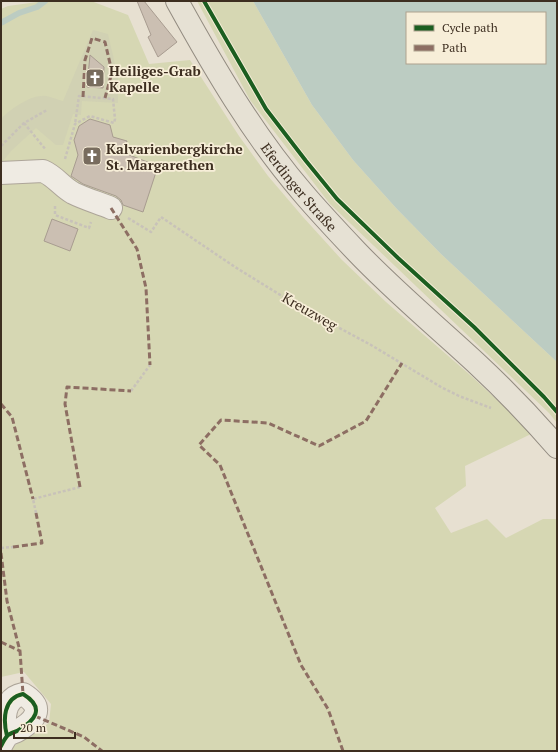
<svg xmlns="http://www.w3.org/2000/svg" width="558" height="752" viewBox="0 0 558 752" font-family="'PT Serif',serif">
<rect width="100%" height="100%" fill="#e7e0d1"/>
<g fill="#d6d7b3">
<polygon points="45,1 91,1 128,15 149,64 190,60 239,136 268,176 303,217 342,260 386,302 469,374 533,433 465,466 466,486 435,508 451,533 487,519 506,538 543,519 557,519 557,751 10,751 11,748 49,723 51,704 24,672 1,677 1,9 8,6"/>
<polygon points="197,1 253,1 312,105 353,160 396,208 441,254 557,362 557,423 549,413 330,204 250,100"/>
</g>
<path fill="#d1d1b3" d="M93,30L108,34L118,77V103L82,101L81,115L73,114L63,145H56L36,128L11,151L3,161H1V119C9,110 29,96 42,96C48,95 57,100 63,101Z"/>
<path fill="#bcccc2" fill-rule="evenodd" d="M253,1H557V362L441,254L396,208L353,160L312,105ZM407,13H545V63H407Z"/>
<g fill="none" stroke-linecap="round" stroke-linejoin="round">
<polyline stroke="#bcccc2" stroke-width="6" points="1,23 19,13 37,7 45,1"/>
</g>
<g fill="#cbbfb2" stroke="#a89c90">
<polygon points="137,1 144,1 177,42 158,57 148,37 151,35"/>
<polygon points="90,55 104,67 103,88 87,87"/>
<polygon points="90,119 110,125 113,137 127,141 124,153 158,166 143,212 123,205 121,200 116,196 83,184 71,176 78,155 74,140 79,126"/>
<polygon points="52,219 78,229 70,251 44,241"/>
</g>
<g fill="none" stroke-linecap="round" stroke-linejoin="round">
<g stroke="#ada599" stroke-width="24">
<g id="minor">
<path d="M1,173L43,171C55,176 62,187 73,193C85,199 99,203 111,208"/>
<path d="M1,746C3,742 5,738 8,735C11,733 14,732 17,731C35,721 46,708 23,694C3,698 3,720 7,736"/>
</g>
</g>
<g stroke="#928b80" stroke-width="24">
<g id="major">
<path id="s1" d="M177,1C214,68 253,135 303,193C320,213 338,232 356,251C393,290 435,325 475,362C504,389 531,417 557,447"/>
</g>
</g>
<g stroke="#c8c2b9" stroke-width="2.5" stroke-dasharray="3 2" stroke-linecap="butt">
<polyline points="24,123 46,150"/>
<polyline points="1,146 24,123 47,110"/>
<polyline points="65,159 75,124 90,116 114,123 115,119 113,99 79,96 75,124"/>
<polyline points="55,206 55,215 89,228 91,222"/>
<polyline points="128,218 151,232 161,217 235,267 295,304 371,345 441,387 459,396 491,408"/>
<polyline points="131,391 150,365"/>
<polyline points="36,513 33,499 80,487"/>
<polyline points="1,548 13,547"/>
</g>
<use href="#minor" stroke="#efebe3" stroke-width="22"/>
<use href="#major" stroke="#e6e1d4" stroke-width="22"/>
<g stroke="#8d6e63" stroke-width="3" stroke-dasharray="6 3" stroke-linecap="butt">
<polyline points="83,97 85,60 92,38 105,42 112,72 105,98"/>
<polyline points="111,208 137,249 146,288 150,365"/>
<polyline points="1,404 12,417 33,499"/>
<polyline points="80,487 65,404 67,387 131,391"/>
<polyline points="13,547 42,543 36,513"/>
<polyline points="1,553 7,601 20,651 23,694"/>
<polyline points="1,642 20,651"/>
<polyline points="35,716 84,737 102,751"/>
<polyline points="343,751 328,709 301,665 220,465 199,445 221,420 268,423 319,446 366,421 402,363"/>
</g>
<g stroke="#f7eed8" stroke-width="6">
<g id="cycleway">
<polyline points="204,1 266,109 306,161 337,199 398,258 474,327 544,397 557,412"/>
<path d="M1,746C3,742 5,738 8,735C11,733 14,732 17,731C35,721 46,708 23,694C3,698 3,720 7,736"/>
</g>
</g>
<use href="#cycleway" stroke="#1b5e20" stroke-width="4"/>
</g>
<defs>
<g id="church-square" transform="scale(1)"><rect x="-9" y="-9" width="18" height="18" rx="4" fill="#786c5e" stroke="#f7eed8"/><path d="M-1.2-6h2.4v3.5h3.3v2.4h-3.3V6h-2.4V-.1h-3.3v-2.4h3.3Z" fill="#fff"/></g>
</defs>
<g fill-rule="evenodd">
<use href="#church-square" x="95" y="78"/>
<use href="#church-square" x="92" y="156"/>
</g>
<g text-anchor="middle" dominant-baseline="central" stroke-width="3.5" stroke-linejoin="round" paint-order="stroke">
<g font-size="14" font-weight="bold" fill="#3d2e20" stroke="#f7eed8" text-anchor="start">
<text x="109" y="70">Heiliges-Grab<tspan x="109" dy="16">Kapelle</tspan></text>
<text x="106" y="148">Kalvarienbergkirche<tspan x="106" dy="16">St. Margarethen</tspan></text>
</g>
<g font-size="14" fill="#3d2e20" stroke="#f7eed8">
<text stroke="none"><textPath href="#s1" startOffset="223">Eferdinger Straße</textPath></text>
<text transform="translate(310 311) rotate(30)">Kreuzweg</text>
</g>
</g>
<rect width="558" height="752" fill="none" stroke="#3d2e20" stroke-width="4"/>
<rect x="406" y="12" width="140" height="52" fill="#f7eed8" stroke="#ada18e"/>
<rect x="414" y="25" width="20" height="6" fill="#1b5e20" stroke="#ada18e"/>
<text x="442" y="32" font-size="12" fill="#3d2e20">Cycle path</text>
<rect x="414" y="45" width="20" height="6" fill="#8d6e63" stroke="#ada18e"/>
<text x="442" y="52" font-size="12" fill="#3d2e20">Path</text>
<path d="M14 732v6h61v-6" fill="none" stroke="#3d2e20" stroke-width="2"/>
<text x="20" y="732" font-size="12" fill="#3d2e20" stroke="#f7eed8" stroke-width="3" paint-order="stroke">20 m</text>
</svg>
